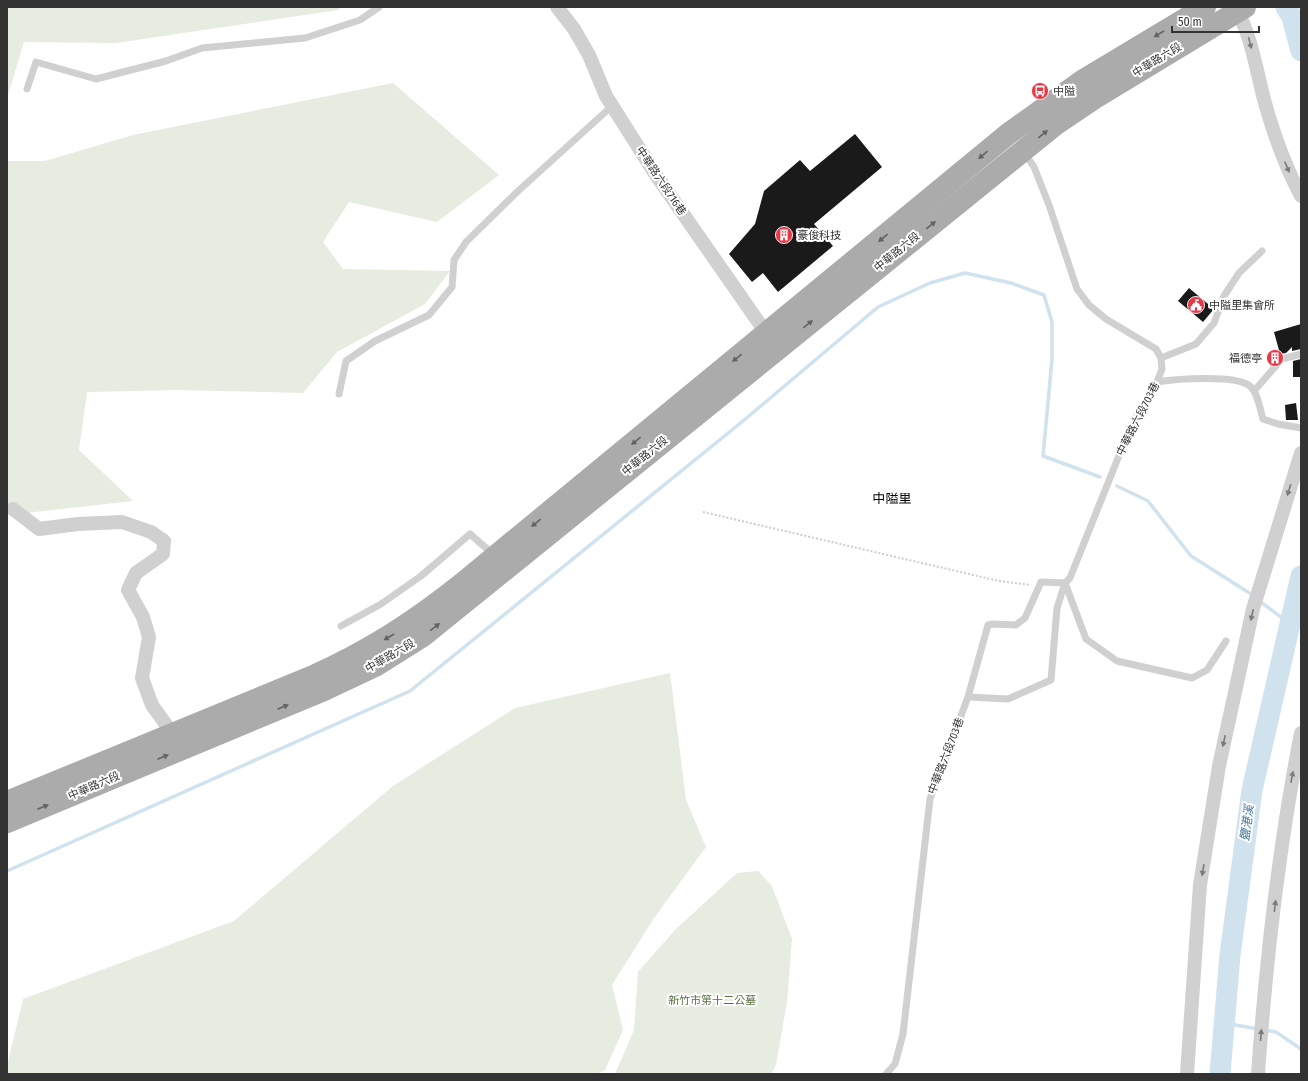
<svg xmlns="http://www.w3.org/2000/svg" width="1308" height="1081" viewBox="0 0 1308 1081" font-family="'Fira Sans Condensed','Noto Sans TC',sans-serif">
<rect width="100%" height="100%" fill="#fff"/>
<g fill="#e6ecdf">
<polygon points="7,7 341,7 338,10 116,43 24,42 7,98"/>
<polygon points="393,83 499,175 437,222 349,202 323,242 343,269 450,271 425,304 337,352 303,393 178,390 87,392 79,450 133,501 17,514 7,506 7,161 45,161 133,135"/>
<polygon points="670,673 686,800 706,847 654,918 612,985 623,1030 605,1070 597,1074 7,1074 7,1066 23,999 234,921 393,786 515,708"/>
<polygon points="758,871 772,886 792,939 787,1002 776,1065 771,1074 615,1074 634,1030 638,972 675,930 737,873"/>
</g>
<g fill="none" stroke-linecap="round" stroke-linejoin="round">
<g stroke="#cfe2ee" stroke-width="3.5">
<polyline points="1117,486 1148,501 1191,556 1251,594"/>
<polyline points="1262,603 1289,623"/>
<polyline points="7,871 410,691 743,421 878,307 930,283 965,273 1011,283 1044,295 1052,322 1052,359 1043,456 1100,477"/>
<polyline points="1224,1023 1258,1029"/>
<polyline points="1264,1030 1276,1032 1301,1049"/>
</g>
<g stroke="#cfe2ee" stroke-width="21">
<polyline points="1286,7 1292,17 1301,51"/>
<polyline points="1220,1074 1230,955 1252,790 1301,576"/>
</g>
</g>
<g fill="#1a1a1a">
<polygon points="855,134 882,167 814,224 833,246 778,292 763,273 752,282 729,254 755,224 764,191 800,160 810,171"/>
<polygon points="1189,288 1214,309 1203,322 1178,301"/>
<polygon points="1301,324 1301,349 1292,351 1292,347 1286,353 1280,354 1274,332"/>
<polygon points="1301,359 1301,377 1293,377 1293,361"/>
<polygon points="1296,403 1298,420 1286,420 1285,405"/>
</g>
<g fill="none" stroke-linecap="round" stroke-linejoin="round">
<polyline stroke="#cdcdcd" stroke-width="2" stroke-dasharray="2 2" stroke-linecap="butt" points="703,512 999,581 1030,585"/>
<g stroke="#d0d0d0" stroke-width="7">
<polyline points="27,89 36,62 96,79 166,61 202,48 305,38 360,20 379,7"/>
<polyline points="1161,358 1196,344 1214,323 1224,296 1239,273 1262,251"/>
<path d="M1157,382C1175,379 1239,374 1251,387C1258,394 1260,409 1263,419L1278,424L1301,428"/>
<polyline points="1254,391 1282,359 1301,354"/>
<polyline points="339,394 346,361 375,341 429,315 452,287 454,260 466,242 517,192 612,106"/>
<polyline points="1065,583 1086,639 1117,661 1192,678 1207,670 1226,641"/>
<polyline points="341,626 381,604 421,576 470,534 494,555"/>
<polyline points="968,697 1008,699 1051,680 1057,608 1065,583"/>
<polyline points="886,1074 895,1064 903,1034 930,799 968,697 988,625 992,624 1016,625 1025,618 1041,582 1065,583 1070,578 1122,448 1139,412 1157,382 1162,369 1161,358 1156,349 1106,319 1089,305 1077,289 1049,205 1034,167 1024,152"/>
</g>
<g stroke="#d0d0d0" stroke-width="14">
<polyline points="557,7 574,29 589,55 606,96 656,175 771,340"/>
<path d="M1235,7C1252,36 1256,70 1265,103C1274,135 1285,166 1301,196"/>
<polyline points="13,509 39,529 78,524 122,522 151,532 164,541 163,554 136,573 128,590 143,617 149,637 142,678 152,705 172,733"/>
<polyline points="1187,1074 1200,885 1219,766 1253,609 1301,453"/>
<path d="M1258,1074C1266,960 1279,845 1301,733"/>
</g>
<g stroke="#ababab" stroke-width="22">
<path d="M7,802L311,677C369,651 414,622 464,582L1008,134L1082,81L1205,7"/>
<polyline points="7,822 324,690 377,665 423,636 1055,125 1098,96 1245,7"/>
</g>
</g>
<defs><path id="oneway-solid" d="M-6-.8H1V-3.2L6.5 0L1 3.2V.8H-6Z"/></defs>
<g fill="#636363">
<use href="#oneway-solid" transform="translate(1159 34) rotate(149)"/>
<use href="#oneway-solid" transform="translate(1043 134) rotate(-39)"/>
<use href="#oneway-solid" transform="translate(983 155) rotate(140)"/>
<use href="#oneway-solid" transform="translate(931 225) rotate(-39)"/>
<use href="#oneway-solid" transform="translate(883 238) rotate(140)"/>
<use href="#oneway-solid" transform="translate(808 324) rotate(-39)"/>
<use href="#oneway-solid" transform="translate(737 358) rotate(141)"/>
<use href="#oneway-solid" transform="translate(636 441) rotate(141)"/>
<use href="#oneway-solid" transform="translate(536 523) rotate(141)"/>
<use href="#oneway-solid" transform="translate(435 627) rotate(-37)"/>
<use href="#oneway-solid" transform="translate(389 637) rotate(150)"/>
<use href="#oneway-solid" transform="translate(283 707) rotate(-23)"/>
<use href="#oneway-solid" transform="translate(163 757) rotate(-23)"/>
<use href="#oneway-solid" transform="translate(43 807) rotate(-23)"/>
</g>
<g fill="#7a7a7a">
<use href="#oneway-solid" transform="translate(1250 43) rotate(76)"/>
<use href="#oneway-solid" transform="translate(1287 167) rotate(67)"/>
<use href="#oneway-solid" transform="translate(1289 490) rotate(107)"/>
<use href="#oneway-solid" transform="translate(1252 615) rotate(103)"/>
<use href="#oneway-solid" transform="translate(1224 741) rotate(102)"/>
<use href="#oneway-solid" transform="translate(1292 777) rotate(-79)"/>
<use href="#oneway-solid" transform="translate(1203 870) rotate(99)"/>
<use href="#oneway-solid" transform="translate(1275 906) rotate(-83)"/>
<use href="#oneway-solid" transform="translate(1261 1035) rotate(-86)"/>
</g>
<defs>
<g id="bus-disc" transform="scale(0.9)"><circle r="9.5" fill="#e63946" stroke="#fff"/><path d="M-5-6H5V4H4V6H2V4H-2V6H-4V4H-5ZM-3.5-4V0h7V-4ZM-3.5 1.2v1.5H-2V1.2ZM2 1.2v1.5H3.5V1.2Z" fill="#fff"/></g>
<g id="building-disc" transform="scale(0.9)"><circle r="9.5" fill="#e63946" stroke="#fff"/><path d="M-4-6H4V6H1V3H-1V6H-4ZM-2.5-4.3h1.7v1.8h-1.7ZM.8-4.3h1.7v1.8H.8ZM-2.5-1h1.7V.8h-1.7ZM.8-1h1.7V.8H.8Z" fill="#fff"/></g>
<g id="civic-disc" transform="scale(0.9)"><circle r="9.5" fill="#e63946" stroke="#fff"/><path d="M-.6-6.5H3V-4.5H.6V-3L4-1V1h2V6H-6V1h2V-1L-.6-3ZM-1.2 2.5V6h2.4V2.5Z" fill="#fff"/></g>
</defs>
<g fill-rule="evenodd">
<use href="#bus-disc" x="1040" y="91"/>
<use href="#building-disc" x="784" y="235"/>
<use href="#civic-disc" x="1196" y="305"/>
<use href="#building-disc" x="1275" y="358"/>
</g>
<g text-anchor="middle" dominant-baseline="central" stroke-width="4" stroke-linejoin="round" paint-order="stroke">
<g font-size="11" fill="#333" stroke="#fff">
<text transform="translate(1157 60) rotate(-31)">中華路六段</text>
<text transform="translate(661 181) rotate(56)">中華路六段716巷</text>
<text transform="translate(897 252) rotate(-39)">中華路六段</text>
<text transform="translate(1138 419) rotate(-63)">中華路六段703巷</text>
<text transform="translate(645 456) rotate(-39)">中華路六段</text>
<text transform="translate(390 656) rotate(-30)">中華路六段</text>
<text transform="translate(946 756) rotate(-69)">中華路六段703巷</text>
<text transform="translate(94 786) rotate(-23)">中華路六段</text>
</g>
<g font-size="11" fill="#333" stroke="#fff" text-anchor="start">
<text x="1053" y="91">中隘</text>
<text x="797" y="235">豪俊科技</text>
<text x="1209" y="305">中隘里集會所</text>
<text x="1262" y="358" text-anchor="end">福德亭</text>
</g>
<g font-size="11" fill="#56703f" stroke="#fff">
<text x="712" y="1000">新竹市第十二公墓</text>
</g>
<g font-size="12" font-style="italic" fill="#3f7597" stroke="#fff">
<text transform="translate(1247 823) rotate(-82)">鹽港溪</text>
</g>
<g font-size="13" fill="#000" stroke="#fff">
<text x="892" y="498">中隘里</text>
</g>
</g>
<rect width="1308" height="1081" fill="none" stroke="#333333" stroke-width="16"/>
<path d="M1172 26v6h87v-6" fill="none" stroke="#333333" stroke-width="2"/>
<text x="1178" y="26" font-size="12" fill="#333333" stroke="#ffffff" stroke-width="3" paint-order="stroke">50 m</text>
</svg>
